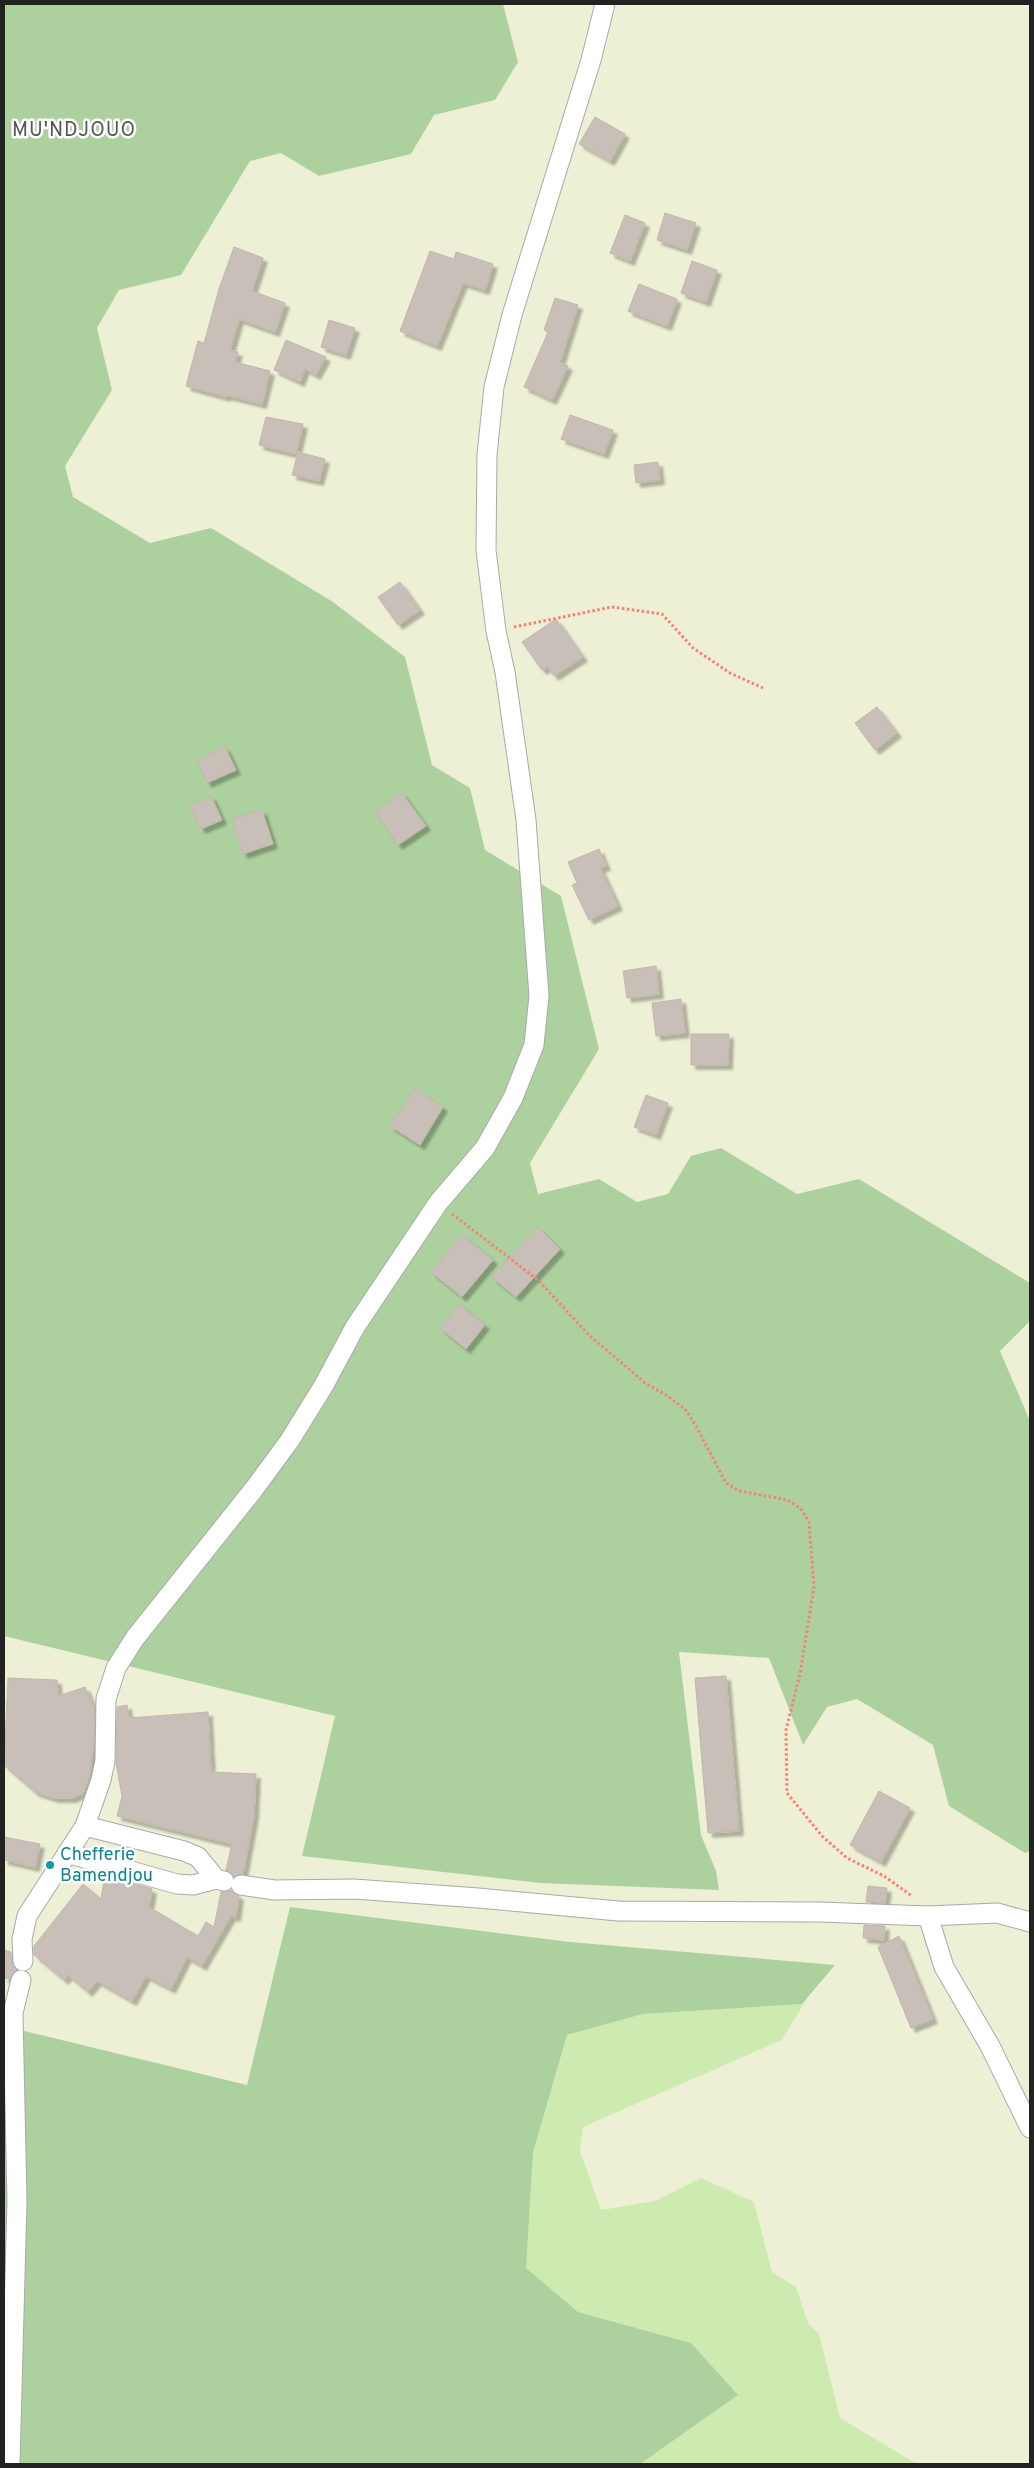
<svg xmlns="http://www.w3.org/2000/svg" width="1034" height="2468" viewBox="0 0 1034 2468" font-family="Overpass,sans-serif">
<defs>
<filter id="shadow"><feDropShadow dx="4.5" dy="4.5" stdDeviation="1" flood-color="#0004"/></filter>
</defs>
<rect width="100%" height="100%" fill="#f2efe9"/>
<rect fill="#eef0d5" x="4" y="4" width="1026" height="2460"/>
<polygon fill="#cdebb0" points="807,1998 782,2040 583,2127 580,2151 601,2210 655,2201 701,2178 754,2202 772,2272 796,2287 808,2323 819,2334 840,2418 917,2464 640,2464 737,2395 691,2343 578,2312 525,2268 533,2153 567,2035 643,2014 802,2004"/>
<g fill="#add19e">
<polygon points="4,4 503,4 518,62 495,100 434,115 411,154 319,176 281,153 250,161 181,275 119,290 97,328 112,390 65,466 73,497 150,543 211,528 333,602 405,657 432,765 470,788 485,850 561,896 599,1049 530,1163 538,1194 599,1179 637,1202 668,1194 691,1156 721,1148 797,1194 859,1179 1030,1283 1030,1321 1000,1351 1030,1421 1030,1851 1025,1853 949,1806 933,1745 857,1699 827,1707 803,1745 769,1658 679,1652 701,1835 716,1871 719,1890 540,1883 302,1856 335,1716 4,1636"/>
<polygon points="290,1907 570,1942 835,1965 802,2004 643,2014 567,2035 533,2153 526,2268 578,2312 691,2343 738,2395 640,2464 4,2464 4,2026 247,2085"/>
</g>
<g fill="#c7bfb8" stroke="#c4b6ab" filter="url(#shadow)">
<polygon points="595,117 625,134 610,161 579,144"/>
<polygon points="665,213 696,223 687,250 657,240"/>
<polygon points="625,215 645,223 630,261 610,253"/>
<polygon points="234,247 263,258 252,291 285,303 275,332 239,319 230,350 238,352 235,362 270,371 262,404 226,395 226,397 186,386 198,341 204,343 219,289"/>
<polygon points="430,251 454,259 456,252 493,264 485,290 463,283 437,346 400,331"/>
<polygon points="692,261 717,270 706,302 681,293"/>
<polygon points="639,284 677,299 667,326 628,311"/>
<polygon points="555,298 578,305 560,362 568,366 552,400 524,387 548,332 544,330"/>
<polygon points="329,320 355,328 346,355 321,347"/>
<polygon points="286,340 326,357 316,375 305,369 300,382 274,370"/>
<polygon points="570,415 613,430 604,454 561,439"/>
<polygon points="266,417 303,424 296,454 259,445"/>
<polygon points="298,452 325,459 319,481 292,475"/>
<polygon points="658,462 660,480 636,483 634,465"/>
<polygon points="400,582 420,610 398,625 378,597"/>
<polygon points="556,619 583,657 554,676 548,667 542,670 522,642"/>
<polygon points="877,707 897,733 875,750 855,723"/>
<polygon points="225,747 236,770 207,783 197,760"/>
<polygon points="402,793 426,826 398,845 375,812"/>
<polygon points="211,796 222,820 201,829 189,806"/>
<polygon points="262,810 273,844 243,854 232,819"/>
<polygon points="599,849 606,866 600,868 618,906 589,920 572,885 577,883 568,862"/>
<polygon points="656,966 659,994 627,998 623,971"/>
<polygon points="681,999 685,1033 656,1036 652,1003"/>
<polygon points="691,1034 729,1034 728,1065 691,1065"/>
<polygon points="415,1088 443,1107 420,1145 390,1126"/>
<polygon points="646,1095 668,1103 656,1135 634,1127"/>
<polygon points="538,1227 560,1249 516,1297 492,1277"/>
<polygon points="462,1235 493,1260 462,1297 431,1272"/>
<polygon points="459,1304 485,1325 466,1349 440,1328"/>
<polygon points="726,1676 739,1831 708,1833 695,1678"/>
<polygon points="8,1678 57,1680 58,1696 85,1687 95,1711 94,1740 89,1778 83,1793 72,1798 54,1798 35,1792 4,1765"/>
<polygon points="127,1705 129,1718 208,1712 211,1772 256,1774 254,1815 243,1874 234,1877 226,1870 232,1844 117,1816 122,1796 116,1763 117,1707"/>
<polygon points="879,1791 910,1808 881,1862 850,1845"/>
<polygon points="4,1837 40,1844 35,1867 4,1860"/>
<polygon points="105,1875 152,1889 149,1907 198,1936 206,1922 214,1927 221,1892 231,1890 239,1896 236,1917 231,1916 202,1966 187,1957 171,1989 146,1976 132,2001 97,1981 88,1992 68,1975 64,1980 34,1955 34,1946 83,1884 101,1899"/>
<polygon points="868,1886 887,1888 885,1903 866,1902"/>
<polygon points="864,1925 885,1926 884,1940 863,1938"/>
<polygon points="899,1936 933,2019 911,2028 878,1947"/>
<polygon points="4,1950 11,1952 12,1962 17,1970 10,1979 4,1978"/>
</g>
<g fill="none" stroke-linecap="round" stroke-linejoin="round">
<g stroke="#a9a9a9" stroke-width="21">
<g id="minor">
<polyline points="85,1826 184,1851 198,1857 216,1879"/>
<polyline points="67,1853 177,1884 193,1885 216,1879 224,1881"/>
<polyline points="241,1885 274,1890 354,1889 478,1898 618,1911 819,1912 928,1916 997,1913 1030,1922"/>
<polyline points="928,1916 944,1967 990,2046 1030,2128"/>
<polyline points="23,1961 22,1939 27,1916 85,1826 101,1780 105,1761 106,1699 116,1668 135,1638 254,1489 290,1440 324,1385 355,1327 438,1203 485,1148 513,1098 534,1045 539,996 526,820 505,672 496,631 486,550 487,455 494,387 512,315 591,60 605,4"/>
<polyline points="10,2464 17,2201 13,2013 21,1980"/>
</g>
</g>
<g stroke="#fa8072" stroke-width="3" stroke-dasharray="2.5 2.5" stroke-linecap="butt">
<polyline points="514,627 612,607 662,614 693,648 730,673 763,688"/>
<polyline points="452,1214 538,1280 589,1335 645,1383 666,1395 685,1409 696,1426 726,1483 739,1491 788,1500 801,1509 809,1522 814,1587 800,1674 786,1730 787,1793 822,1836 847,1858 884,1876 912,1896"/>
</g>
<use href="#minor" stroke="#fff" stroke-width="19"/>
</g>
<circle fill="#0f9aa8" stroke="#fff" stroke-width="2" cx="50" cy="1865" r="5"/>
<g text-anchor="middle" dominant-baseline="central" stroke-width="5" stroke-linejoin="round" paint-order="stroke">
<g font-size="18" fill="#0d838f" stroke="#fff" text-anchor="start">
<text x="60" y="1855">Chefferie<tspan x="60" dy="21">Bamendjou</tspan></text>
</g>
<g font-size="20" letter-spacing="1" fill="#555" stroke="#fff">
<text x="74" y="131">MU'NDJOUO</text>
</g>
</g>
<rect width="1034" height="2468" fill="none" stroke="#222222" stroke-width="10"/>
</svg>
